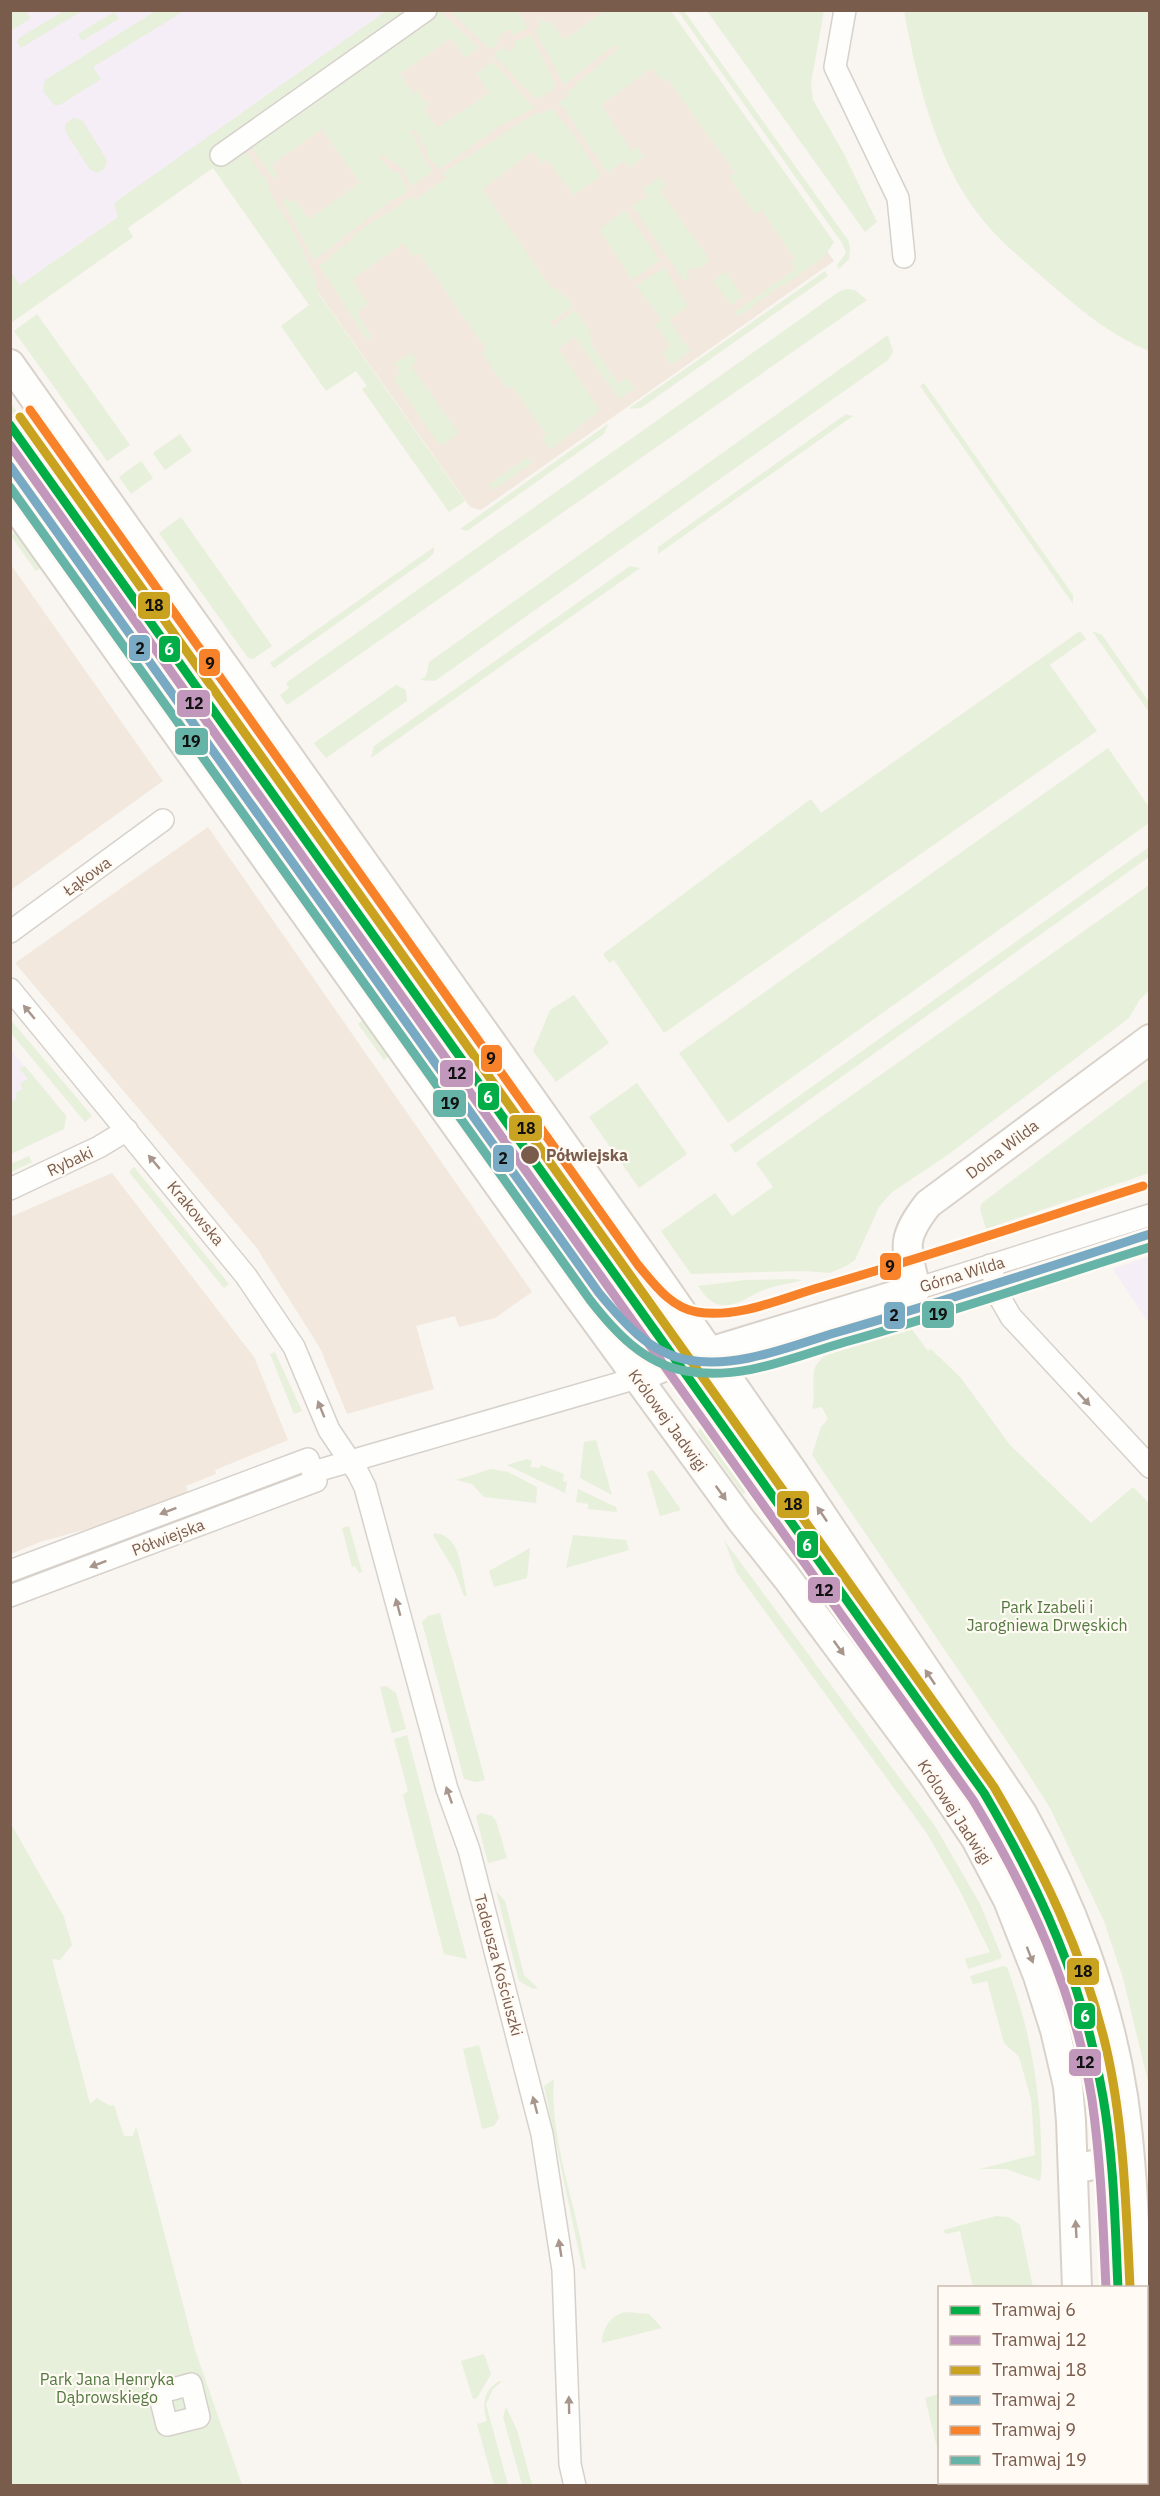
<svg xmlns="http://www.w3.org/2000/svg" width="1160" height="2496" viewBox="0 0 1160 2496" font-family="'IBM Plex Sans',sans-serif">
<rect width="100%" height="100%" fill="#f9f5f0"/>
<g fill="#f2e8de">
<polygon points="410,11 660,11 834,261 481,510 470,507 216,148"/>
<polygon points="11,565 163,781 11,890 10,890"/>
<polygon points="208,827 532,1292 495,1318 459,1327 455,1316 416,1326 434,1389 347,1414 320,1348 256,1247 15,963"/>
<polygon points="112,1173 254,1357 288,1440 215,1470 216,1474 186,1486 191,1500 40,1542 11,1554 10,1217"/>
</g>
<g fill="#f6eef6">
<polygon points="11,11 410,11 11,292"/>
<polygon points="10,1049 66,1116 64,1129 11,1154"/>
<polygon points="1149,1256 1150,1256 1149,1324 1113,1269"/>
</g>
<g fill="#e7f0db">
<polygon points="11,10 26,11 31,18 11,31"/>
<polygon points="157,10 184,11 93,67 101,79 60,105 54,105 43,91 45,80"/>
<polygon points="64,11 82,11 21,48 17,42 19,38"/>
<path d="M386,11H410L244,149L260,173L267,179C269,196 281,210 289,224C299,242 316,273 318,293L465,501L449,512L362,389L367,386L356,371L326,391L281,326L309,305L213,168L128,228L133,237L11,323L10,271L20,285L118,217L114,205L118,200Z"/>
<polygon points="440,11 479,48 465,58 451,38 400,74 413,94 419,90 424,103 427,101 430,105 424,109 437,128 489,93 476,73 493,62 534,108 501,125 440,169 427,157 427,149 421,142 416,129 411,131 424,159 433,171 412,186 401,168 382,154 379,158 392,171 401,174 404,184 408,188 405,194 392,200 314,260 283,201 287,198 290,203 295,200 309,219 360,183 322,129 271,165 278,175 273,178 250,145"/>
<polygon points="450,11 518,11 528,28 510,36 512,32 510,29 500,35 496,46 490,49"/>
<path d="M605,11H671L834,242L824,257L783,286L782,284L739,317L735,312L794,270L790,263L795,259L761,210L755,214L729,178L735,173L667,78L662,81L652,68L601,105L631,151L638,147L644,156L629,168L624,161L609,172L605,169L564,108L557,104L569,95L567,91L577,86L576,82L583,80L584,76C594,72 610,55 618,49L614,45L564,85L535,30L541,26L539,21L542,19L546,23L550,20L564,40Z"/>
<polygon points="678,11 684,11 848,240 850,247 849,259 839,269 837,265 846,253 842,243"/>
<polygon points="707,11 824,11 811,83 813,100 843,152 877,222 865,232"/>
<path d="M904,11H1149V351C1114,337 1084,313 1055,288C1030,266 1003,245 982,219C936,162 917,81 904,11Z"/>
<polygon points="114,12 119,19 82,41 78,34"/>
<path d="M530,34L555,83L554,89L540,98L531,96V92C518,85 508,66 494,56L503,46L507,52L516,46L513,40H521Z"/>
<path d="M551,108L570,130L601,176L574,195L547,160L542,163L533,151L482,189L552,289L555,287L560,294L563,292L573,306L550,322L554,327L575,310L591,332L589,335L593,342L591,344L618,383L627,378L635,389L619,399L575,337L558,349L600,410L550,450L542,438L546,434L512,386L507,389L482,353L486,349L419,253L413,256L403,243L352,280L368,304L357,312L372,338L369,339L366,338L319,265L331,259L332,254L338,252L339,248C346,247 350,240 356,234C372,220 394,211 412,196L415,200L447,178L443,173L537,112L539,115Z"/>
<polygon points="74,118 82,120 107,160 105,168 98,173 90,170 65,131 66,123"/>
<polygon points="659,176 666,186 660,191 710,260 698,269 695,266 686,272 690,277 684,281 636,211 633,210 632,205 648,197 642,188 652,184"/>
<polygon points="625,210 660,260 632,280 599,230"/>
<polygon points="664,267 688,306 669,320 690,351 671,365 662,353 671,346 655,325 662,320 636,286"/>
<polygon points="725,271 743,296 731,305 713,281"/>
<polygon points="825,271 828,276 641,408 628,409"/>
<polygon points="848,289 855,290 867,300 287,705 280,695 289,688 286,683 840,291"/>
<polygon points="37,314 130,445 107,461 14,331"/>
<polygon points="888,335 893,352 888,360 435,681 420,680 426,676 429,662"/>
<polygon points="411,353 417,361 411,366 459,433 442,445 438,443 394,379 399,372 395,363"/>
<polygon points="924,383 1073,595 1073,604 920,386"/>
<polygon points="10,402 466,1042 524,1112 514,1120 11,411"/>
<polygon points="846,414 853,416 658,554 658,547"/>
<polygon points="608,424 604,434 467,531 460,529"/>
<polygon points="180,434 192,451 165,470 153,453"/>
<polygon points="10,454 493,1134 484,1140 473,1126 445,1080 11,467"/>
<polygon points="528,457 532,463 493,490 489,484"/>
<polygon points="141,461 153,478 131,494 119,477"/>
<polygon points="181,517 272,646 253,659 248,658 159,533"/>
<polygon points="16,531 42,567 36,571 11,536"/>
<polygon points="434,547 434,553 426,560 274,668 270,663"/>
<polygon points="630,566 640,568 371,758 374,746"/>
<polygon points="1080,631 1086,639 1050,665 1097,731 664,1033 614,960 609,963 603,954 811,799 821,813"/>
<polygon points="1092,631 1102,635 1149,702 1149,712"/>
<polygon points="396,685 406,690 407,701 326,758 314,743"/>
<polygon points="1108,748 1149,807 1149,823 728,1123 679,1053"/>
<polygon points="1149,847 1149,857 735,1153 730,1145"/>
<polygon points="1149,885 1149,991 1140,999 1129,1018 949,1154 891,1193 879,1207 855,1260 846,1266 830,1273 803,1271 691,1274 661,1231 715,1193 732,1216 773,1187 756,1163"/>
<polygon points="574,995 609,1043 556,1082 533,1051 550,1010"/>
<polygon points="10,1019 92,1116 85,1122 11,1033"/>
<polygon points="363,1020 389,1056 384,1060 358,1024"/>
<polygon points="25,1066 66,1116 64,1129 11,1154 11,1102 17,1099 15,1093 23,1089 20,1083 28,1079 19,1068"/>
<polygon points="1149,1078 1149,1173 986,1229 980,1209 982,1203"/>
<polygon points="637,1083 687,1154 639,1188 589,1117"/>
<polygon points="29,1156 32,1162 11,1172 11,1164"/>
<polygon points="134,1167 229,1284 224,1288 129,1172"/>
<path d="M794,1279L803,1280C789,1284 770,1286 757,1293C732,1307 716,1314 698,1286L746,1280Z"/>
<path d="M911,1328L928,1351L931,1349L961,1378L1010,1445L1091,1523L1133,1487L1149,1503V2086L1123,1978L1104,1921L1050,1808L1017,1756L812,1455L821,1427L828,1419L822,1407L812,1409C816,1395 811,1381 815,1368C824,1344 887,1334 911,1328Z"/>
<polygon points="275,1352 302,1411 294,1414 270,1354"/>
<polygon points="699,1429 702,1429 746,1492 743,1494 698,1432"/>
<polygon points="596,1440 612,1495 580,1478 584,1442"/>
<polygon points="527,1459 532,1461 530,1467 539,1468 541,1465 564,1474 563,1481 567,1482 565,1493 507,1465"/>
<polygon points="491,1469 508,1472 537,1487 536,1503 484,1497 472,1484 456,1480"/>
<polygon points="653,1470 681,1510 660,1516 647,1472"/>
<polygon points="578,1489 616,1507 617,1512 588,1509 588,1504 576,1502"/>
<polygon points="349,1526 362,1572 359,1573 355,1566 352,1567 342,1528"/>
<path d="M435,1533C462,1536 461,1573 467,1595L464,1596L455,1572L433,1535Z"/>
<polygon points="573,1535 626,1540 629,1550 566,1568"/>
<polygon points="724,1540 935,1826 980,1904 1002,1957 1000,1959 968,1969 965,1959 990,1952 959,1889 926,1832 737,1573"/>
<polygon points="530,1548 527,1578 494,1587 489,1571"/>
<polygon points="440,1613 443,1625 485,1780 476,1782 464,1779 422,1622 428,1616"/>
<polygon points="386,1686 396,1693 406,1729 392,1733 380,1687"/>
<polygon points="407,1735 467,1959 444,1954 403,1795 408,1791 394,1739"/>
<polygon points="481,1813 492,1816 496,1821 507,1858 488,1863 476,1816"/>
<polygon points="10,1822 64,1917 72,1945 60,1960 52,1959 90,2104 97,2098 110,2106 114,2105 124,2136 133,2136 136,2126 195,2350 242,2485 11,2485"/>
<polygon points="496,1891 505,1901 524,1975 538,1988 533,1989 519,1981"/>
<path d="M1003,1966L1007,1967C1028,2024 1039,2079 1041,2139C1041,2153 1043,2168 1040,2181L1006,2169H980L1035,2155L1031,2099L1019,2057L1004,2043L987,1981L973,1984L970,1976Z"/>
<polygon points="479,2045 499,2118 494,2126 482,2129 463,2049"/>
<path d="M554,2079C549,2141 578,2208 586,2270L582,2267L544,2086Z"/>
<polygon points="996,2216 1009,2217 1020,2225 1033,2287 973,2287 960,2231 946,2234 943,2230"/>
<path d="M626,2312L649,2314L662,2328L602,2343C602,2328 611,2315 626,2312Z"/>
<polygon points="484,2354 491,2374 477,2398 473,2399 461,2361"/>
<path d="M499,2381L501,2382L493,2389L486,2404L508,2485H494L477,2424L487,2421C482,2404 483,2391 499,2381Z"/>
<polygon points="939,2394 940,2394 939,2455 925,2398"/>
<polygon points="506,2407 517,2430 532,2485 522,2485 503,2417"/>
<polygon points="962,2483 962,2482 1029,2483 1029,2486 963,2486"/>
</g>
<g fill="none" stroke-linecap="round" stroke-linejoin="round">
<g stroke="#d7d1cb" stroke-width="24">
<g id="street">
<polyline points="845,10 835,67 898,198 904,257"/>
<polyline points="221,155 426,10"/>
<polyline points="10,932 163,820"/>
<polyline points="10,989 246,1276 294,1347 329,1430 358,1473 365,1487 447,1789 469,1850 542,2134 563,2270 570,2464 575,2486"/>
<polyline points="10,1189 99,1147 127,1130"/>
<polyline points="990,1265 1000,1298 1011,1317 1150,1467"/>
<polyline points="916,1289 1150,1215"/>
<polyline points="313,1472 637,1378"/>
<polyline points="10,1571 308,1459 316,1481 10,1596"/>
<polygon points="191,2384 199,2417 167,2425 159,2393"/>
</g>
</g>
<g stroke="#d9d2cb" stroke-width="32">
<g id="secondary">
<path d="M10,364L640,1252L793,1472L1022,1813C1070,1899 1108,1998 1123,2096C1132,2159 1135,2224 1136,2288"/>
<polyline points="10,499 572,1288 741,1520 787,1578 931,1772 976,1839 1008,1900 1038,1976 1055,2030 1068,2086 1071,2121 1077,2288"/>
<path d="M637,1378L670,1364L916,1289C906,1247 900,1240 928,1204L1150,1039"/>
<polyline points="1073,2169 1129,2158"/>
<polyline points="1146,2476 1148,2486"/>
<polyline points="1057,2486 1058,2482"/>
</g>
</g>
<use href="#street" stroke="#fefefd" stroke-width="21"/>
<use href="#secondary" stroke="#fefefd" stroke-width="28"/>
<g stroke="#fffaf3" stroke-width="14">
<path id="tram-1" d="M10,425L984,1793C1040,1888 1085,1987 1103,2097C1114,2160 1115,2224 1118,2288"/>
</g>
<g stroke="#fffaf3" stroke-width="14">
<path id="tram-2" d="M10,445L973,1800C1029,1893 1075,1992 1092,2100C1101,2162 1103,2225 1106,2288"/>
</g>
<g stroke="#fffaf3" stroke-width="14">
<path id="tram-3" d="M20,417L994,1787C1042,1869 1084,1954 1106,2047C1124,2125 1126,2207 1130,2287"/>
</g>
<g stroke="#fffaf3" stroke-width="14">
<path id="tram-4" d="M10,466L599,1293C623,1322 649,1353 688,1360C738,1369 790,1346 838,1332C943,1302 1046,1268 1150,1234"/>
</g>
<g stroke="#fffaf3" stroke-width="14">
<path id="tram-5" d="M30,410L638,1265C654,1284 671,1308 697,1312C738,1319 782,1298 821,1287C929,1256 1036,1220 1143,1186"/>
</g>
<g stroke="#fffaf3" stroke-width="14">
<path id="tram-6" d="M10,487L590,1300C615,1332 644,1364 686,1371C740,1381 794,1357 845,1342C948,1313 1048,1279 1150,1247"/>
</g>
<use href="#tram-1" stroke="#00ad46" stroke-width="9"/>
<use href="#tram-2" stroke="#c198bc" stroke-width="9"/>
<use href="#tram-3" stroke="#c9a21f" stroke-width="9"/>
<use href="#tram-4" stroke="#79aac4" stroke-width="9"/>
<use href="#tram-5" stroke="#f7822a" stroke-width="9"/>
<use href="#tram-6" stroke="#66b4a7" stroke-width="9"/>
</g>
<defs><path id="oneway-solid" d="M-6-.8H1V-3.2L6.5 0L1 3.2V.8H-6Z" transform="scale(1.5)"/></defs>
<g fill="#a8958b">
<use href="#oneway-solid" transform="translate(29 1012) rotate(-130)"/>
<use href="#oneway-solid" transform="translate(154 1162) rotate(-130)"/>
<use href="#oneway-solid" transform="translate(1084 1399) rotate(47)"/>
<use href="#oneway-solid" transform="translate(321 1409) rotate(-112)"/>
<use href="#oneway-solid" transform="translate(721 1493) rotate(54)"/>
<use href="#oneway-solid" transform="translate(168 1511) rotate(159)"/>
<use href="#oneway-solid" transform="translate(822 1514) rotate(-124)"/>
<use href="#oneway-solid" transform="translate(98 1564) rotate(159)"/>
<use href="#oneway-solid" transform="translate(398 1607) rotate(-105)"/>
<use href="#oneway-solid" transform="translate(839 1648) rotate(54)"/>
<use href="#oneway-solid" transform="translate(930 1677) rotate(-124)"/>
<use href="#oneway-solid" transform="translate(449 1795) rotate(-109)"/>
<use href="#oneway-solid" transform="translate(1030 1955) rotate(69)"/>
<use href="#oneway-solid" transform="translate(535 2105) rotate(-105)"/>
<use href="#oneway-solid" transform="translate(1076 2229) rotate(-93)"/>
<use href="#oneway-solid" transform="translate(560 2248) rotate(-99)"/>
<use href="#oneway-solid" transform="translate(569 2405) rotate(-91)"/>
</g>
<circle fill="#7a5c4d" stroke="#fffaf3" stroke-width="2" cx="530" cy="1155" r="10"/>
<g text-anchor="middle" dominant-baseline="central" stroke-width="4.5" stroke-linejoin="round" paint-order="stroke">
<g font-size="16" fill="#7a5c4d" stroke="#fffaf3">
<text transform="translate(87 876) rotate(-36)">Łąkowa</text>
<text transform="translate(1002 1149) rotate(-37)">Dolna Wilda</text>
<text transform="translate(70 1161) rotate(-25)">Rybaki</text>
<text transform="translate(196 1213) rotate(50)">Krakowska</text>
<text transform="translate(962 1274) rotate(-17)">Górna Wilda</text>
<text transform="translate(668 1420) rotate(54)">Królowej Jadwigi</text>
<text transform="translate(168 1537) rotate(-21)">Półwiejska</text>
<text transform="translate(955 1812) rotate(57)">Królowej Jadwigi</text>
<text transform="translate(499 1965) rotate(75)">Tadeusza Kościuszki</text>
</g>
<g font-size="16" font-weight="bold" fill="#7a5c4d" stroke="#fffaf3" text-anchor="start">
<text x="546" y="1155">Półwiejska</text>
</g>
<g font-size="16" fill="#537a41" stroke="#fffaf3">
<text x="1047" y="1607">Park Izabeli i<tspan x="1047" dy="18">Jarogniewa Drwęskich</tspan></text>
<text x="107" y="2379">Park Jana Henryka<tspan x="107" dy="18">Dąbrowskiego</tspan></text>
</g>
</g>
<g stroke="#fffaf3" stroke-width="2">
<rect x="137" y="591" width="34" height="29" rx="6" fill="#c9a21f"/>
<rect x="128" y="634" width="23" height="28" rx="6" fill="#79aac4"/>
<rect x="158" y="635" width="23" height="28" rx="6" fill="#00ad46"/>
<rect x="198" y="648" width="23" height="29" rx="6" fill="#f7822a"/>
<rect x="176" y="689" width="35" height="29" rx="6" fill="#c198bc"/>
<rect x="174" y="727" width="35" height="29" rx="6" fill="#66b4a7"/>
<rect x="480" y="1044" width="23" height="29" rx="6" fill="#f7822a"/>
<rect x="439" y="1059" width="35" height="29" rx="6" fill="#c198bc"/>
<rect x="477" y="1082" width="23" height="29" rx="6" fill="#00ad46"/>
<rect x="432" y="1089" width="35" height="29" rx="6" fill="#66b4a7"/>
<rect x="508" y="1114" width="35" height="28" rx="6" fill="#c9a21f"/>
<rect x="492" y="1144" width="23" height="29" rx="6" fill="#79aac4"/>
<rect x="879" y="1252" width="23" height="29" rx="6" fill="#f7822a"/>
<rect x="921" y="1300" width="34" height="29" rx="6" fill="#66b4a7"/>
<rect x="883" y="1301" width="23" height="29" rx="6" fill="#79aac4"/>
<rect x="776" y="1490" width="34" height="29" rx="6" fill="#c9a21f"/>
<rect x="796" y="1530" width="23" height="29" rx="6" fill="#00ad46"/>
<rect x="807" y="1576" width="34" height="28" rx="6" fill="#c198bc"/>
<rect x="1066" y="1957" width="34" height="29" rx="6" fill="#c9a21f"/>
<rect x="1073" y="2002" width="23" height="28" rx="6" fill="#00ad46"/>
<rect x="1068" y="2048" width="34" height="29" rx="6" fill="#c198bc"/>
</g>
<g font-size="16" text-anchor="middle" font-weight="bold" fill="#fff">
<text x="169" y="655">6</text>
<text x="488" y="1103">6</text>
<text x="807" y="1551">6</text>
<text x="1085" y="2022">6</text>
</g>
<g font-size="16" text-anchor="middle" font-weight="bold" fill="#111">
<text x="154" y="611">18</text>
<text x="140" y="654">2</text>
<text x="210" y="669">9</text>
<text x="194" y="709">12</text>
<text x="191" y="747">19</text>
<text x="491" y="1064">9</text>
<text x="457" y="1079">12</text>
<text x="450" y="1109">19</text>
<text x="526" y="1134">18</text>
<text x="503" y="1164">2</text>
<text x="890" y="1272">9</text>
<text x="938" y="1320">19</text>
<text x="894" y="1321">2</text>
<text x="793" y="1510">18</text>
<text x="824" y="1596">12</text>
<text x="1083" y="1977">18</text>
<text x="1085" y="2068">12</text>
</g>
<rect width="1160" height="2496" fill="none" stroke="#7a5c4d" stroke-width="24"/>
<rect x="938" y="2286" width="210" height="198" fill="#fffaf3" stroke="#cabbb1" stroke-width="1.5"/>
<rect x="950" y="2306" width="30" height="9" fill="#00ad46" stroke="#cabbb1" stroke-width="1.5"/>
<text x="992" y="2316" font-size="18" fill="#7a5c4d">Tramwaj 6</text>
<rect x="950" y="2336" width="30" height="9" fill="#c198bc" stroke="#cabbb1" stroke-width="1.5"/>
<text x="992" y="2346" font-size="18" fill="#7a5c4d">Tramwaj 12</text>
<rect x="950" y="2366" width="30" height="9" fill="#c9a21f" stroke="#cabbb1" stroke-width="1.5"/>
<text x="992" y="2376" font-size="18" fill="#7a5c4d">Tramwaj 18</text>
<rect x="950" y="2396" width="30" height="9" fill="#79aac4" stroke="#cabbb1" stroke-width="1.5"/>
<text x="992" y="2406" font-size="18" fill="#7a5c4d">Tramwaj 2</text>
<rect x="950" y="2426" width="30" height="9" fill="#f7822a" stroke="#cabbb1" stroke-width="1.5"/>
<text x="992" y="2436" font-size="18" fill="#7a5c4d">Tramwaj 9</text>
<rect x="950" y="2456" width="30" height="9" fill="#66b4a7" stroke="#cabbb1" stroke-width="1.5"/>
<text x="992" y="2466" font-size="18" fill="#7a5c4d">Tramwaj 19</text>
</svg>
